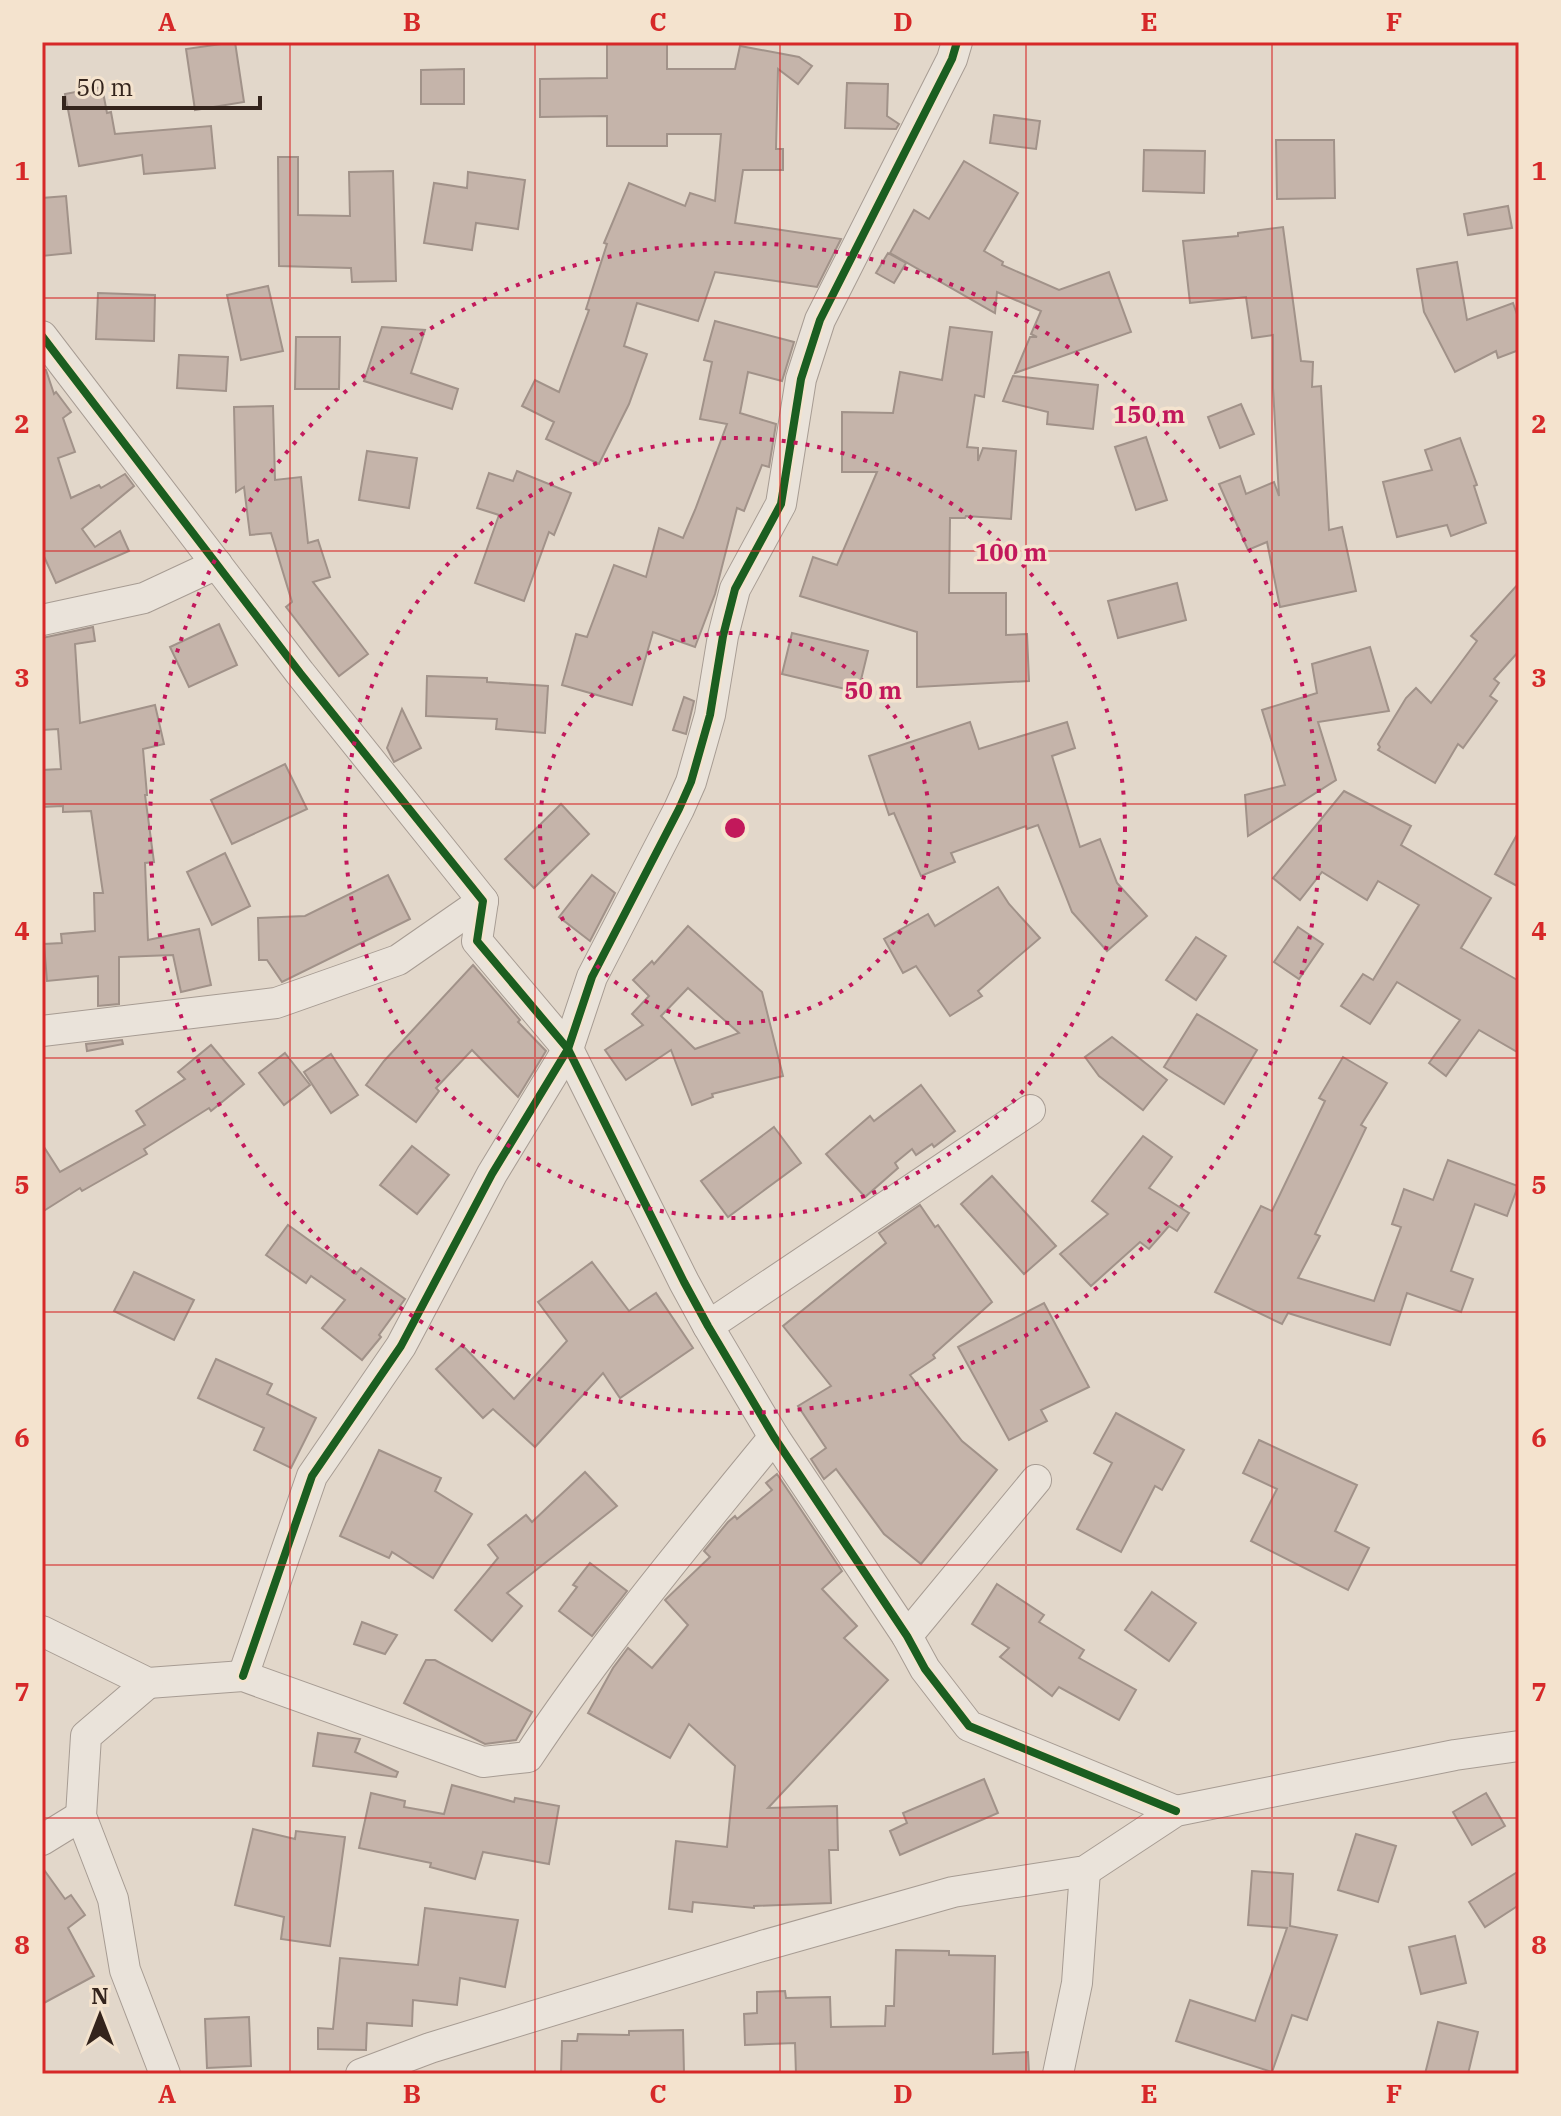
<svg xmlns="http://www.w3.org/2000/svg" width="1561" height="2116" viewBox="0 0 1561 2116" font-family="'IBM Plex Serif',serif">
<rect width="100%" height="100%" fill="#e2d7ca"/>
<g fill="#c5b4aa" stroke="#a19289" stroke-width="2" fill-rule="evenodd">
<polygon points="235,42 244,102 195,110 186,49"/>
<polygon points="607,42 667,42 667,69 735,69 740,46 799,57 812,66 798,84 778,69 776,149 783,149 783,170 743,170 735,223 841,239 817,287 715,272 698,321 637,303 624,346 647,354 629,404 599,464 546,439 554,422 522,406 535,380 559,392 589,310 586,309 607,244 604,243 629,183 685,206 690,193 715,201 721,134 667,134 667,146 607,146 607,116 540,117 540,79 607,78"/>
<polygon points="464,69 464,104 421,104 421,70"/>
<polygon points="847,83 888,84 887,116 899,124 896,129 845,128"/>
<polygon points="102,87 107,113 111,112 115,134 211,126 215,168 144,174 142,155 79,166 65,94"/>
<polygon points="994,115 1040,121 1036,149 990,143"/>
<polygon points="1276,140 1334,140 1335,198 1277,199"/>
<polygon points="1144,150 1205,151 1204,193 1143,191"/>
<polygon points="278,157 298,157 298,215 350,216 349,172 393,171 396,281 352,282 351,268 279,266"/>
<polygon points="964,161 1018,193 984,251 1003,262 1002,265 1059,290 1109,272 1131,332 1015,373 1030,337 1037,337 1031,334 1041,311 997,292 995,313 890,253 914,210 929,219"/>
<polygon points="468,172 525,180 518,229 476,223 472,250 424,243 434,183 467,188"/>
<polygon points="66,196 71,253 42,256 42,198"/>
<polygon points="1508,206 1512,228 1468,235 1464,214"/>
<polygon points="1283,227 1301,361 1313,362 1312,387 1321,386 1329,530 1342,527 1356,591 1280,607 1267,542 1248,550 1219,484 1240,476 1246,494 1274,482 1279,496 1273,388 1273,335 1252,338 1246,297 1190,303 1183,241 1238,236 1238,233"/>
<polygon points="888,253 906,263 894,283 876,273"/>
<polygon points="1457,262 1467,320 1513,303 1519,320 1519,350 1498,358 1496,351 1455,372 1424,312 1417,269"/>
<polygon points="268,286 283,351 241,360 227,295"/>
<polygon points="98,293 155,295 154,341 96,339"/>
<polygon points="715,321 794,342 782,381 748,372 740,413 776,424 769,467 762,465 744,511 737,508 715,594 695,647 653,632 632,705 562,685 576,634 587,637 614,565 646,577 659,528 683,538 695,510 727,424 700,419 712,362 704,360"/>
<polygon points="382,327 425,330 411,373 458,389 452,409 364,381"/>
<polygon points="950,327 992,332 984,397 975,395 967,447 978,448 978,461 983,448 1016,451 1011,519 966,516 965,518 950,518 949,593 1006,593 1006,635 1027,634 1029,681 917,687 917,632 800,596 813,557 837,565 877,472 842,472 842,412 893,413 900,372 942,380"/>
<polygon points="296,337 340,337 339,389 295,389"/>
<polygon points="179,355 228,357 226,391 177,388"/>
<polygon points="42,369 46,370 54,394 56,392 71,412 63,418 75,452 58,458 71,498 99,485 101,488 125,474 134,486 82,529 95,547 120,531 129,551 56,583 42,552"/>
<polygon points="1013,376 1098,385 1093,429 1047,424 1048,412 1003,401"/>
<polygon points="1241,404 1254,434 1220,448 1208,417"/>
<polygon points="273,406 275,480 301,477 308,543 318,540 330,577 313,582 368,654 339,676 286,607 292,602 271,533 250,535 244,487 236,492 234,407"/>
<polygon points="1146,437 1167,500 1136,510 1115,447"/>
<polygon points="1460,438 1477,485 1474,486 1486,523 1451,536 1447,525 1397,537 1383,482 1432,470 1425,450"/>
<polygon points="367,451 417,458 409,508 359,500"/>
<polygon points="517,471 571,493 554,535 549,532 524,601 475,583 499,515 477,508 489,473 513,481"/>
<polygon points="1177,583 1186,620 1118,638 1108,601"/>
<polygon points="1519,583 1519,651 1494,679 1499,683 1490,696 1497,701 1463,748 1458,744 1435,783 1378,750 1380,747 1378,744 1406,698 1416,688 1431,703 1477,641 1471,636"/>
<polygon points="219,624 237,665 189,687 170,647"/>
<polygon points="93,627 95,641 75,644 80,723 155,705 164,744 143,749 147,795 145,795 154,862 145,863 148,940 199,929 211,985 181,992 173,955 119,957 119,1004 98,1006 98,976 47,981 44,944 62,943 61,934 95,931 94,893 103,893 91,811 63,812 63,806 42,807 42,770 61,769 58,729 42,730 42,638"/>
<polygon points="792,633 868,651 858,692 782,674"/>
<polygon points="1370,647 1389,711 1318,722 1336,780 1248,836 1245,795 1285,785 1262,710 1317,693 1312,664"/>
<polygon points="427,676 487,678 487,682 548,686 545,733 496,729 497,719 426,716"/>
<polygon points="684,697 694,701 686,734 673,730"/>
<polygon points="402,709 421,748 394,762 387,748"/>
<polygon points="970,722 979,749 1067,722 1075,748 1052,756 1080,847 1100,839 1117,883 1147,916 1107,951 1072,912 1038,825 1027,829 1026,826 951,853 955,862 921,876 894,813 889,815 869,756"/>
<polygon points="285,764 307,809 232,844 211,800"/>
<polygon points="1344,791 1411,826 1401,845 1491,898 1461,948 1519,981 1519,1053 1479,1030 1446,1076 1429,1063 1460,1020 1397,982 1370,1024 1341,1006 1363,974 1373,980 1419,905 1378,881 1367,900 1322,872 1300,900 1273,878"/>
<polygon points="561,804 589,834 534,888 505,859"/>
<polygon points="1519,831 1519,887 1495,874"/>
<polygon points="225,853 250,906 212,925 187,872"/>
<polygon points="388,875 410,919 282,982 267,960 259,960 258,918 305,916"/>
<polygon points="592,875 615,893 590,941 559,917"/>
<polygon points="998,887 1009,904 1040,938 978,991 982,996 950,1016 916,966 903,973 884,939 928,914 935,926"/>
<path d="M688,926L762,992L783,1076L712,1094L713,1097L692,1105L671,1050L626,1080L605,1050L643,1025L632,1014L649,996L633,980L652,961L654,964ZM688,988L739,1033L695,1049L661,1016Z"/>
<polygon points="1298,927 1323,944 1299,979 1274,962"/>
<polygon points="1196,937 1226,956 1196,1000 1166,980"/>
<polygon points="473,965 520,1020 518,1022 546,1051 518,1097 472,1050 436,1088 439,1091 416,1122 366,1085 384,1061"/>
<polygon points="1197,1014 1257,1050 1224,1104 1164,1067"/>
<polygon points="1112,1037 1167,1080 1143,1110 1099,1076 1085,1057"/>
<polygon points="122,1040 123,1044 87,1051 86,1044"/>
<polygon points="211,1045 244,1084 211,1111 209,1108 144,1149 147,1154 82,1191 80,1188 42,1212 42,1144 60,1172 145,1125 136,1111 185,1079 178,1072"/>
<polygon points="285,1053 310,1085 284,1105 259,1073"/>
<polygon points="331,1054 358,1095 331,1113 304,1072"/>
<polygon points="1343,1057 1387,1083 1361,1125 1366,1128 1315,1234 1320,1236 1298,1278 1374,1301 1401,1227 1392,1224 1404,1189 1433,1200 1448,1160 1518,1186 1507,1216 1475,1204 1451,1271 1473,1279 1461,1312 1407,1293 1390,1345 1288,1313 1282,1324 1215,1292 1261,1206 1272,1211 1325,1101 1319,1098"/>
<polygon points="921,1085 955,1131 934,1147 932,1144 916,1155 912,1149 895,1163 898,1168 865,1197 826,1154 870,1116 874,1121"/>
<polygon points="774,1127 801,1163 728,1217 701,1181"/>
<polygon points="1143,1136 1172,1157 1149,1188 1189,1213 1177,1231 1169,1226 1149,1249 1140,1242 1091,1286 1060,1254 1108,1214 1092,1201"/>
<polygon points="412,1146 449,1175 417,1214 380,1185"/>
<polygon points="992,1176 1056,1246 1024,1274 961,1204"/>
<polygon points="920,1205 935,1227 938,1225 992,1302 933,1355 935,1358 910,1375 962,1441 997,1470 921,1564 884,1534 836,1469 824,1479 811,1459 826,1448 798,1406 831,1386 783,1326 886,1243 879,1233"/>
<polygon points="288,1225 356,1274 361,1268 405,1299 379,1335 381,1337 362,1360 322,1328 345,1300 311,1276 306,1283 266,1255"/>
<polygon points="592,1262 629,1311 656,1293 693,1348 620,1398 603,1373 535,1447 493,1409 483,1418 436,1369 462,1345 514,1399 567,1341 538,1302"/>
<polygon points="134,1272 194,1300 174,1340 114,1311"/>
<polygon points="1044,1303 1089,1387 1041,1410 1047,1421 1009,1440 958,1347"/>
<polygon points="216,1359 272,1384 267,1394 316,1418 291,1468 254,1450 264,1428 198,1398"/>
<polygon points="1116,1413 1184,1450 1162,1490 1155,1486 1121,1552 1077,1529 1112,1463 1094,1453"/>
<polygon points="1259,1440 1357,1485 1335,1531 1369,1548 1348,1590 1251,1541 1277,1489 1243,1473"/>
<polygon points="379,1450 441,1478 435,1491 472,1514 433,1578 392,1552 389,1558 340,1536"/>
<polygon points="585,1472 617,1506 507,1593 522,1606 492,1641 455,1610 498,1558 488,1545 526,1515 532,1522"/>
<polygon points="777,1474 842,1571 822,1589 857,1626 844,1638 888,1680 768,1808 837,1806 838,1850 829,1850 831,1903 754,1906 754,1908 693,1902 692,1912 669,1909 676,1841 727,1847 735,1766 689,1724 670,1758 588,1713 613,1668 628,1648 652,1668 688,1625 665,1600 710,1557 704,1551 728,1522 735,1516 737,1519 772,1490 766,1483"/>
<polygon points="590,1563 627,1591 592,1636 559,1611 577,1587 573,1585"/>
<polygon points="997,1584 1044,1615 1039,1622 1084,1650 1079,1658 1136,1690 1119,1720 1059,1687 1052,1696 1000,1657 1009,1648 972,1624"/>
<polygon points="1152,1592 1196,1623 1169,1661 1125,1630"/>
<polygon points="362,1622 397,1635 385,1654 354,1644"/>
<polygon points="426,1660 435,1660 532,1712 516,1740 485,1744 404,1703"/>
<polygon points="318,1733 360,1739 355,1752 398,1772 396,1777 313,1766"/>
<polygon points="984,1779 998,1813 900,1855 890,1831 907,1823 903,1813"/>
<polygon points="452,1785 514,1802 515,1798 559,1806 549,1864 483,1852 475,1879 430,1867 431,1863 359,1848 371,1793 405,1801 404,1807 444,1814"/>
<polygon points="1486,1793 1505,1826 1472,1845 1453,1812"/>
<polygon points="253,1829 295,1839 296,1831 345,1837 330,1946 281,1939 284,1917 235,1905"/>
<polygon points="1356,1834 1396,1846 1378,1902 1338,1890"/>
<polygon points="42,1867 65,1899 71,1895 85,1915 68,1928 94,1976 42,2004"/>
<polygon points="1252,1871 1293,1874 1290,1926 1337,1935 1307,2020 1292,2015 1272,2072 1176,2041 1190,2000 1255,2021 1287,1928 1248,1925"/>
<polygon points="1519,1871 1519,1905 1485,1927 1469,1902"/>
<polygon points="425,1908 518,1920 505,1987 460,1978 457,2005 413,2000 412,2026 367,2023 366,2050 318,2049 318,2028 333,2029 340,1958 418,1965"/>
<polygon points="1455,1936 1466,1983 1421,1994 1409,1947"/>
<polygon points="896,1950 949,1951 949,1955 995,1956 993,2054 1028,2052 1029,2074 796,2074 795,2043 745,2045 744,2014 757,2013 757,1992 785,1991 786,1998 830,1997 831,2027 885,2026 886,2006 894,2006"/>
<polygon points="249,2017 251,2066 207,2068 205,2019"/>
<polygon points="1438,2022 1478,2032 1468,2074 1425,2074"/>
<polygon points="683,2030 684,2073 561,2074 562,2041 577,2041 578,2034 629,2035 629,2031"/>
</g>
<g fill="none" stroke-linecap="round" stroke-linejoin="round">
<g stroke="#a79c93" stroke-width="32">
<g id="street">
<polyline points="42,336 300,673 483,901 477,941 568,1049 684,1282 708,1326 774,1437 907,1636 925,1669 969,1726 1176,1811"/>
<polyline points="42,620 144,598 217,564"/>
<polyline points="42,1031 276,1003 398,960 483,901"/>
<polyline points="708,1326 1030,1110"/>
<path d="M42,1631L148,1683L243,1676L483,1762L528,1757C603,1644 689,1541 774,1437"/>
<polyline points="907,1636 1036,1480"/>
<polyline points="243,1676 312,1476 401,1346 492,1174 568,1049 592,977 679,809 691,782 710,715 723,636 735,589 781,504 801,379 820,320 952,59 957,42"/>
<polyline points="148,1683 86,1736 81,1816 113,1899 125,1970 165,2074"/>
<polyline points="42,1840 81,1816"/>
<polyline points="361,2074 430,2048 762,1946 953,1892 1085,1871 1176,1811 1455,1755 1519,1746"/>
<polyline points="1058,2074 1077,1983 1085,1871"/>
</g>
</g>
<use href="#street" stroke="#eae3da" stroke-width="30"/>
<g stroke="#f4e3ce" stroke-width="13">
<g id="cycleway">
<polyline points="42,336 300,673 483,901 477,941 568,1049 684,1282 708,1326 774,1437 907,1636 925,1669 969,1726 1176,1811"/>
<polyline points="243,1676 312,1476 401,1346 492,1174 568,1049 592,977 679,809 691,782 710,715 723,636 735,589 781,504 801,379 820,320 952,59 957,42"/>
</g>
</g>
<use href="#cycleway" stroke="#1b5e20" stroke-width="8"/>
</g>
<path fill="none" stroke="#d62828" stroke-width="2" stroke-opacity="0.55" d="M290,42V2074M535,42V2074M780,42V2074M1026,42V2074M1272,42V2074M42,298H1519M42,551H1519M42,804H1519M42,1058H1519M42,1312H1519M42,1565H1519M42,1818H1519"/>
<g fill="none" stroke="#c2185b" stroke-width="4" stroke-dasharray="4 8">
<circle cx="735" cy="828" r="195"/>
<circle cx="735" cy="828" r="390"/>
<circle cx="735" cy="828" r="585"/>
</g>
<circle cx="735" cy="828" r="12" fill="#c2185b" stroke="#f4e3ce" stroke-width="4"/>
<g font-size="24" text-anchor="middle" font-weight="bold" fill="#c2185b" stroke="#f4e3ce" stroke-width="7" stroke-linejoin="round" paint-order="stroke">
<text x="1149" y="423">150 m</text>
<text x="1011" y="561">100 m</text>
<text x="873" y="699">50 m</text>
</g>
<rect width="1561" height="2116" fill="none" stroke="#f4e3ce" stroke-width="88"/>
<g transform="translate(100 2016)" stroke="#f4e3ce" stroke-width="6" paint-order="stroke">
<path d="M0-6L14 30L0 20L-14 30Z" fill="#34241c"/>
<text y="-12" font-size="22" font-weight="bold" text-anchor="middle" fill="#34241c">N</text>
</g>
<path d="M64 96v12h196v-12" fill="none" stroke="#34241c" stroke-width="4"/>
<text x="76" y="96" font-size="24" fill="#34241c" stroke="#f4e3ce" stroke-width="6" paint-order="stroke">50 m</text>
<rect x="44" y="44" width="1473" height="2028" fill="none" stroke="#d62828" stroke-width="3"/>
<g font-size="26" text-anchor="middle" font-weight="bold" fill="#d62828">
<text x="167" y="31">A</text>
<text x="412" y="31">B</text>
<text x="658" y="31">C</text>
<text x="903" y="31">D</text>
<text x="1149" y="31">E</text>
<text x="1394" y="31">F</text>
<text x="22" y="180">1</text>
<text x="1539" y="180">1</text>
<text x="22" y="433">2</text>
<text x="1539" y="433">2</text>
<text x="22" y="687">3</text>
<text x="1539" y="687">3</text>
<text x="22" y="940">4</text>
<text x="1539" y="940">4</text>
<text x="22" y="1194">5</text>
<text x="1539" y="1194">5</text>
<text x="22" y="1447">6</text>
<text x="1539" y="1447">6</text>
<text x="22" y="1701">7</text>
<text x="1539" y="1701">7</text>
<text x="22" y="1954">8</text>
<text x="1539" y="1954">8</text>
<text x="167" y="2103">A</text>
<text x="412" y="2103">B</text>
<text x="658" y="2103">C</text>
<text x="903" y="2103">D</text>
<text x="1149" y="2103">E</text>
<text x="1394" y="2103">F</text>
</g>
</svg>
